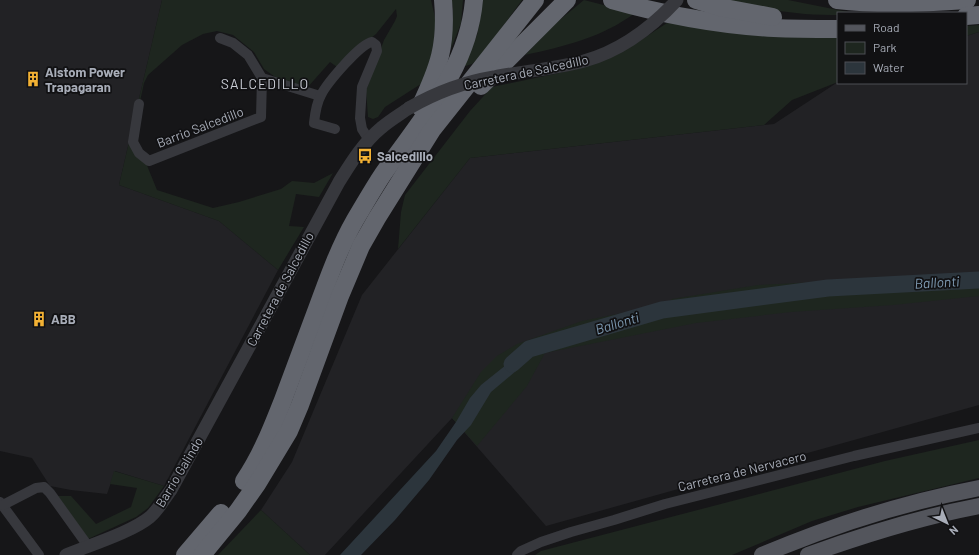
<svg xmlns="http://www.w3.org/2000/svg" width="979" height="555" viewBox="0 0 979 555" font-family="Barlow,sans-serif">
<rect width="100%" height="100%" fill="#161618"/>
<g fill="#222225">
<polygon points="0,0 162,0 119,185 219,221 278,270 164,486 115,471 107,494 71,490 50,486 32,458 0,451"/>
<polygon points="979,32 979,405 546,526 452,418 325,555 310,555 261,510 292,462 362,295 470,158 774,124 838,82 966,83 966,36"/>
</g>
<g fill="#1e261f">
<polygon points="162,0 431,0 436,22 432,55 424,82 385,107 378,117 373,119 368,117 366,90 384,40 395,21 397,16 396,9 376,34 361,46 340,69 330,62 307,88 278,79 264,69 254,52 233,35 217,31 203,34 182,45 148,75 144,83 131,143 146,163 157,190 213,208 239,202 281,189 292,181 314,183 333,173 319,197 296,194 289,226 304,227 278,270 219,221 119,185"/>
<polygon points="451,0 463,0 461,23 451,49 453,7"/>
<polygon points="483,0 522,0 482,55 472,64 462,67 477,35"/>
<path d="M584,0L635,13C601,38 565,46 525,55L556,23Z"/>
<path d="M719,0H788L848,12L838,13V15C797,16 758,8 719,0Z"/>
<polygon points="667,23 838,36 838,82 792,100 764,125 470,158 398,249 401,212 405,195 470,111 492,87 578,69 638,42"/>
<polygon points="979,25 979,32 966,36 966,26"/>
<polygon points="979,274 979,296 893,305 791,312 696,323 545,353 527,386 477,446 452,418 481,372 497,356 517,344 582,321 667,304 672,299 758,285"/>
<polygon points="979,440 979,478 858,507 812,521 732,555 535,555 541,551 885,461"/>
<polygon points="114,471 164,486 148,508 136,517 88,539 58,496 71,496 96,524 131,507 137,488 110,484"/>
<polygon points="261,510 310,555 218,555"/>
</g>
<polygon fill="#2c353c" points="535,347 516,371 491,392 471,425 457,440 429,480 395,520 361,555 340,555 436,451 456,422 470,398 481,385 516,357 529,349"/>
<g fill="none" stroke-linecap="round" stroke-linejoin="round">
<polyline stroke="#2c353c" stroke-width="17" points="512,364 529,349 662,310 828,288 979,280"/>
<g stroke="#37383d" stroke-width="10">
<polyline points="262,78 320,96"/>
<polyline points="139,104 133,142 139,153 149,161 261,117 262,78 248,55 233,43 220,38"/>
<path d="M335,129L314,123C315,114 316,104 321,95C327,83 360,44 372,42L376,45L377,51L362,87L360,118L362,129L369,140"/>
<polyline points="0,502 39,555"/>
<polyline points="3,505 36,488 44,487 50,493 88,546"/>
<polyline points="517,555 521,551 541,542 571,532 614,520 665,504 854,456 979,428"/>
</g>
<path stroke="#37383d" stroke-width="13" d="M66,555C90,545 132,532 150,517C159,509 164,499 171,490L339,182C351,163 363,143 381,128C389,121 399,115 409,108"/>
<g stroke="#53555c" stroke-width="16">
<path d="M762,555C831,526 905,502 979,488"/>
<path d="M808,555C863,535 921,517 979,506"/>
</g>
<g stroke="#63666e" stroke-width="18">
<path d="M612,0C665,15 719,25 774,28C795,29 817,29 838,29"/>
<polyline points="696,0 719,7 773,17"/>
<path d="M837,0C880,5 924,3 967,0"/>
<polyline points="966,16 979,15"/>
<polyline points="481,86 567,0"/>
<path d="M420,107C439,67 447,45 443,0"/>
<path d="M244,481C261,456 272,428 283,400C294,370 306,339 317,309C328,279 339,248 355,220C364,205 373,189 383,174C421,119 468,70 474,0"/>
<polyline points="185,555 221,513"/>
<polyline points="202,555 238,511 257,484 289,431 300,405 340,296 361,246 377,218 432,130 535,0"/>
</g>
<path stroke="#37383d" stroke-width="13" d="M409,108C435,93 464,82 494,77C524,71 555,69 584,61C620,51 652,27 677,0"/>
</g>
<defs>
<g id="building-bare" transform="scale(1.2)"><path d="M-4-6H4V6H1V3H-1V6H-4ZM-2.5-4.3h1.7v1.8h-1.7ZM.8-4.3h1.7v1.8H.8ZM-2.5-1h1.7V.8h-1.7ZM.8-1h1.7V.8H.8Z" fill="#f2b134" stroke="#111113" stroke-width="2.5" paint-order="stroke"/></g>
<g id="bus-bare" transform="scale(1.2)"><path d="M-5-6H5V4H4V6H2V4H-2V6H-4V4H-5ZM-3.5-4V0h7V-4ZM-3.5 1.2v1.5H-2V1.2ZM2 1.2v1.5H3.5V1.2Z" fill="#f2b134" stroke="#111113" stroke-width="2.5" paint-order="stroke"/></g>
</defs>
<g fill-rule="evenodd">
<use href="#building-bare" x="33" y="79"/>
<use href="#bus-bare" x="365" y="156"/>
<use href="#building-bare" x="39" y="319"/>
</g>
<g text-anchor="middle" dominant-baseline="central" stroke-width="3.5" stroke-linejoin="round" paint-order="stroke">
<g font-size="13" font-weight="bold" fill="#a8adb8" stroke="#111113" text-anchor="start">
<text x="45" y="72">Alstom Power<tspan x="45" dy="15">Trapagaran</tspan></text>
<text x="377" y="156">Salcedillo</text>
<text x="51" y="319">ABB</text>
</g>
<g font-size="13" fill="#a8adb8" stroke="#111113">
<text transform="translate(526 72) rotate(-12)">Carretera de Salcedillo</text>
<text transform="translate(200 127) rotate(-21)">Barrio Salcedillo</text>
<text transform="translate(280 289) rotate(-62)">Carretera de Salcedillo</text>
<text transform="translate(742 471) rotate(-14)">Carretera de Nervacero</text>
<text transform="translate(179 472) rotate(-59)">Barrio Galindo</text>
</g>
<g font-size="14" letter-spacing="1" fill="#c9ccd4" stroke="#111113">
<text x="265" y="83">SALCEDILLO</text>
</g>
<g font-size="14" font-style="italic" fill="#7f9bb3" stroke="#111113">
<text transform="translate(937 282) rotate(-3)">Ballonti</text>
<text transform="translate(617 323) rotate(-17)">Ballonti</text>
</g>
</g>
<rect x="837" y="12" width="130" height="72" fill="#111113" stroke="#4d4f55"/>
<rect x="845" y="25" width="20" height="6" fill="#53555c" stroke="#4d4f55"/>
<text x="873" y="32" font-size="12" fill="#a8adb8">Road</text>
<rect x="845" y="42" width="20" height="12" fill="#1e261f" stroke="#4d4f55"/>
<text x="873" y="52" font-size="12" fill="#a8adb8">Park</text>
<rect x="845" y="62" width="20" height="12" fill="#2c353c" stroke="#4d4f55"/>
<text x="873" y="72" font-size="12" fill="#a8adb8">Water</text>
<g transform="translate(947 523) rotate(137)" stroke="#111113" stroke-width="3" paint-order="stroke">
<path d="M0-3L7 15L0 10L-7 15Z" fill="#a8adb8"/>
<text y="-6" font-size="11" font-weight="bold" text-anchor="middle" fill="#a8adb8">N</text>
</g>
</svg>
